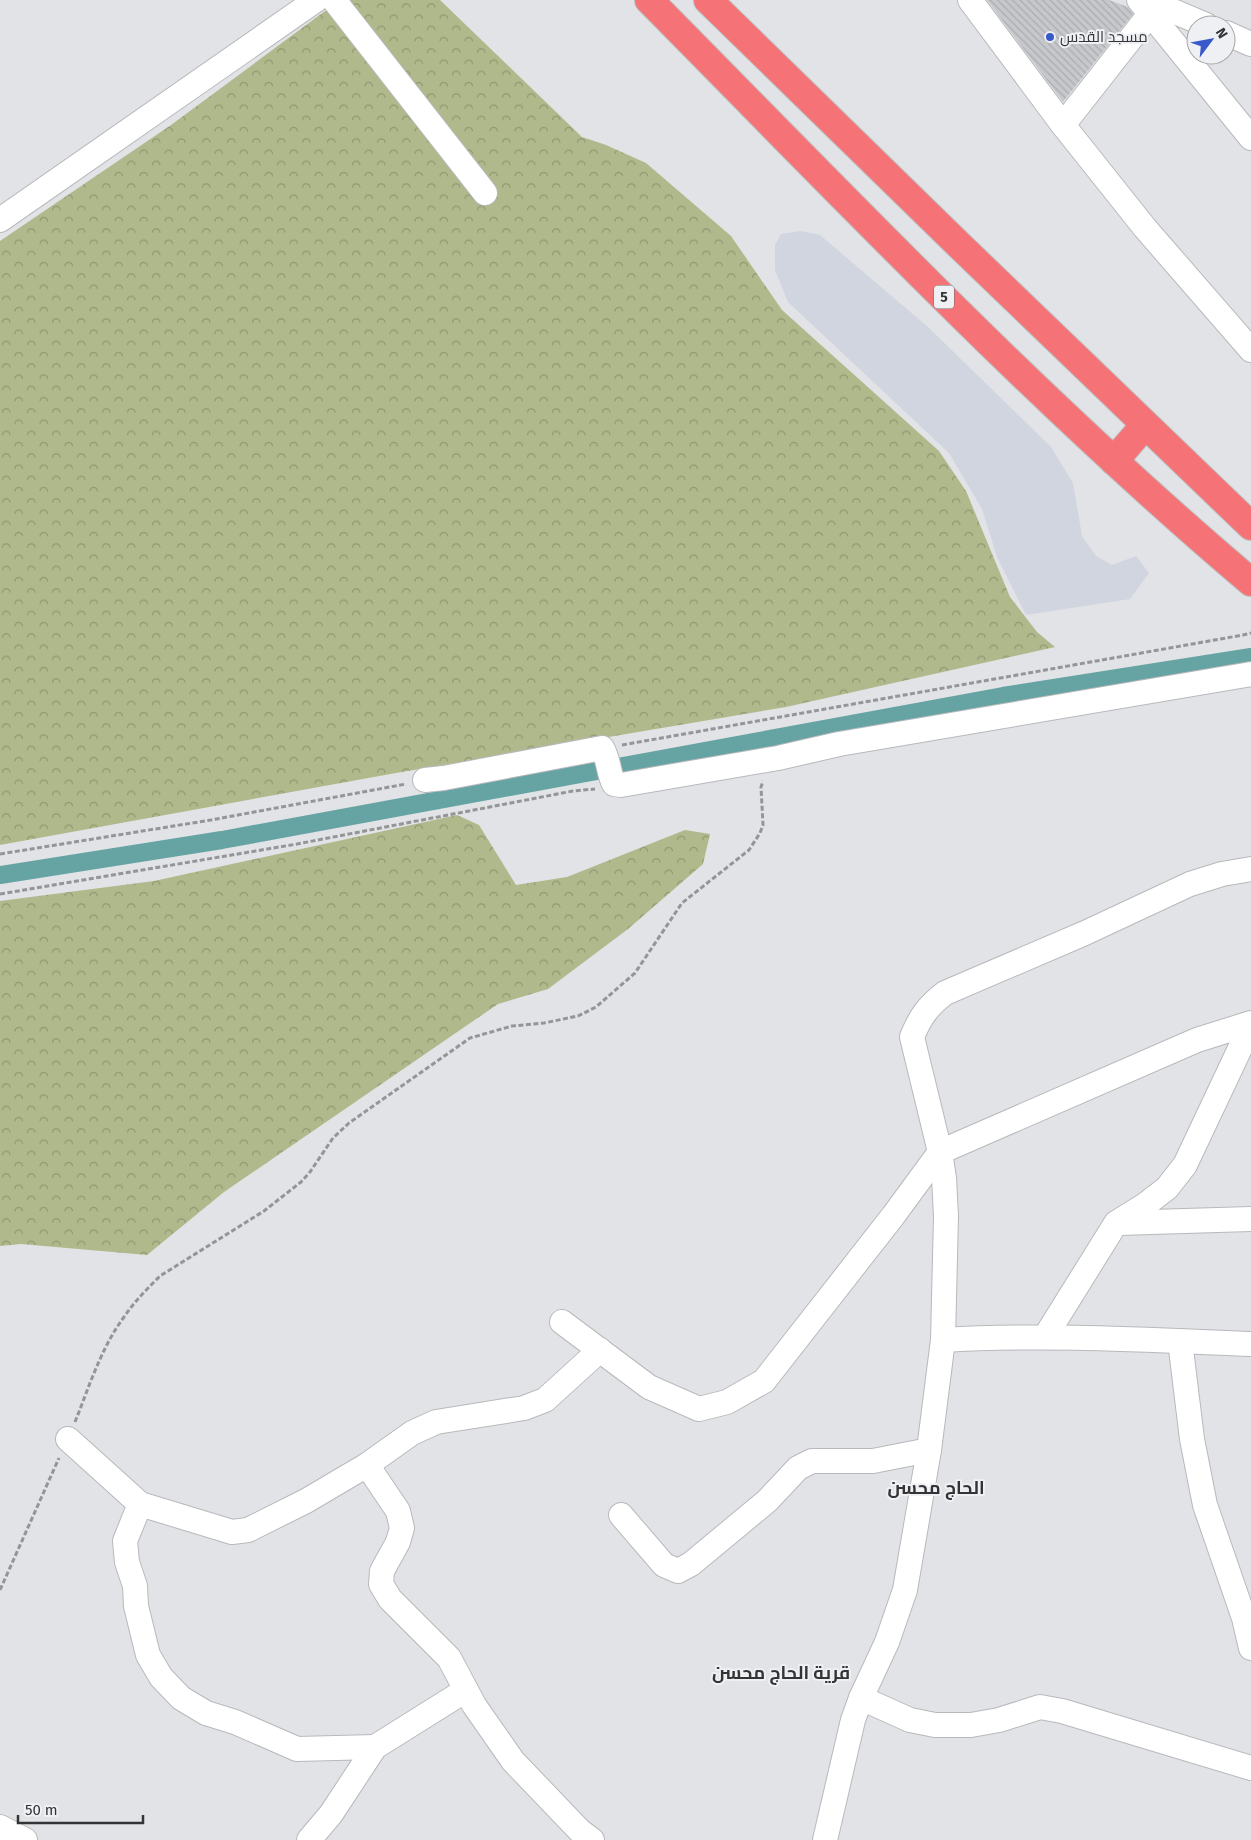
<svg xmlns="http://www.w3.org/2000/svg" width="1251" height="1840" viewBox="0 0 1251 1840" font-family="'Fira Sans',Cairo,sans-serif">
<defs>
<pattern id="forest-crowns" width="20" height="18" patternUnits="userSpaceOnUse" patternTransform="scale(1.25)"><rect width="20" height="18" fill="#b0b98b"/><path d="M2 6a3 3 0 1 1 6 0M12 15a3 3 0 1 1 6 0" fill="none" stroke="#909772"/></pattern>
<pattern id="building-back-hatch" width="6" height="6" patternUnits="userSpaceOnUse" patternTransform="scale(1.25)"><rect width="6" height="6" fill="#c6c8cb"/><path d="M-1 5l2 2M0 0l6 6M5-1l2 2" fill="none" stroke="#abacaf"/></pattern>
</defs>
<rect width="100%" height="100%" fill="#e1e3e6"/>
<polygon fill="#d1d5df" points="801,231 820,235 928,327 1051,447 1073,483 1082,536 1096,556 1112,565 1136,556 1149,573 1130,599 1026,615 997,557 982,509 949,453 788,302 775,270 775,245 781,234"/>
<g fill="url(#forest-crowns)">
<polygon points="340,0 440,0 582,137 606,145 646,163 731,236 782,310 939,451 966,491 1010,597 1037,632 1055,647 786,707 396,773 0,845 0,241 171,125"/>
<polygon points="457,815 479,825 516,885 567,877 685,830 710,834 703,864 628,929 548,989 498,1004 224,1192 147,1255 21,1244 0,1246 0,901 154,881"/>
</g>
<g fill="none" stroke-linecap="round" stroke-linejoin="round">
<polyline stroke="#66a3a3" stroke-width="18" points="0,875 222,840 1003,696 1251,657"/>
</g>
<polygon fill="url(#building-back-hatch)" points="987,0 1109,0 1128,7 1133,14 1063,102"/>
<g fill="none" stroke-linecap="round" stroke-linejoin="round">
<g stroke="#b8b9bc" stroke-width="26">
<g id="minor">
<polyline points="334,0 485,193"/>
<polyline points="970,0 1063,125"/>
<polyline points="1139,0 1251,138"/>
<polyline points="1147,0 1206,25"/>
<polyline points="1150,14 1063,125 1145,228 1251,350"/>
<polyline points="1226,33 1251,44"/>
<polyline points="0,220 316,0"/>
<path d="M425,780L444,778L602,748C609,759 608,772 614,784L621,785L778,758L839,744L1251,674"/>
<polyline points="1118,1223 1251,1219"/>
<polyline points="562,1322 649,1387 699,1409 727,1402 764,1381 893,1216 940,1152 1197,1040 1251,1023"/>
<polyline points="1045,1337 1116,1223 1145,1205 1167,1188 1185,1165 1251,1025"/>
<path d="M943,1340C1045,1334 1148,1340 1251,1344"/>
<polyline points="1180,1341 1192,1439 1205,1505 1244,1618 1251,1648"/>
<polyline points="68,1439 140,1504 232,1532 248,1530 306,1501 367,1465 412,1433 436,1422 524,1408 545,1400 600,1350"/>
<polyline points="367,1465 398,1511 402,1528 398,1542 382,1571 381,1584 390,1599 449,1658 474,1705 513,1761 580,1831 592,1840"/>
<polyline points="140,1504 125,1541 127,1562 135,1586 136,1606 148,1655 161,1677 181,1698 206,1713 235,1722 297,1749 375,1747"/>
<polyline points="621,1515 664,1565 678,1571 691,1564 767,1501 798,1468 812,1461 873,1461 929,1450"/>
<polyline points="861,1698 910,1720 935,1725 971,1725 999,1720 1040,1707 1062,1711 1251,1768"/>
<polyline points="0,1827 25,1840"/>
<polyline points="309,1840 331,1814 375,1747 466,1690"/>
<path d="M825,1840L853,1720L861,1698L887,1642L905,1590L929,1450L943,1340L946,1216L944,1178L940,1152L912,1037C920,1017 928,1006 945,993L1085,933L1190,884L1222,874L1251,869"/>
</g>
</g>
<g stroke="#bebebf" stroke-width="30">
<g id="highway">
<path d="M649,0C845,198 1038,402 1251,582"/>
<polyline points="708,0 958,244 1251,526"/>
<polyline points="1114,461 1145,425"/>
</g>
</g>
<g stroke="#949597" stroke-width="3" stroke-dasharray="5 2.5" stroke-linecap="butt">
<polyline points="622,745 1243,635 1251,633"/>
<polyline points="0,854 211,820 406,784"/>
<polyline points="0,894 297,844 573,791 595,789"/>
<path d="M75,1422C89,1387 101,1348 124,1317C134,1302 147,1289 160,1276L264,1211L301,1182L310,1172L333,1138L349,1123L470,1038L512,1026L544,1023L578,1016L596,1007L635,973L682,903L749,850L760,833L763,825L761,787L763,781"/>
<polyline points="0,1590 59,1458"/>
</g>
<use href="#minor" stroke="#fff" stroke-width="24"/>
<use href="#highway" stroke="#f57376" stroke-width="28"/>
</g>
<circle fill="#3759ca" stroke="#eff0f3" stroke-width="2" cx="1050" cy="37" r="5"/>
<g text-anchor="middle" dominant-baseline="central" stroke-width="4" stroke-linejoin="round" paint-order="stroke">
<rect fill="#eff0f3" stroke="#6c6c6f" stroke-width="1" x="934" y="285.5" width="20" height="23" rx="4"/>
<g font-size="14" font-weight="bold" fill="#343436">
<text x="944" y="297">5</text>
</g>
<g font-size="15" fill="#343436" stroke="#eff0f3" text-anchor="start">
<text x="1060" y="37">مسجد القدس</text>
</g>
<g font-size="18" font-weight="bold" fill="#343436" stroke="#eff0f3">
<text x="936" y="1488">الحاج محسن</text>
<text x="781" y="1673">قرية الحاج محسن</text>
</g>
</g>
<g transform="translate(1211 40) rotate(58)"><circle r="24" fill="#eff0f3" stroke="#a4a5a7"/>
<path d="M0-4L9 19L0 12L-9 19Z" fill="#3759ca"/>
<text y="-8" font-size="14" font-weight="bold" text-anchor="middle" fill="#343436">N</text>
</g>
<path d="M18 1815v8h125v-8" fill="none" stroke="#343436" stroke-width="2.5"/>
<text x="25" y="1815" font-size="15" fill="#343436" stroke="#eff0f3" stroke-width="4" paint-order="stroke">50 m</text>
</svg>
